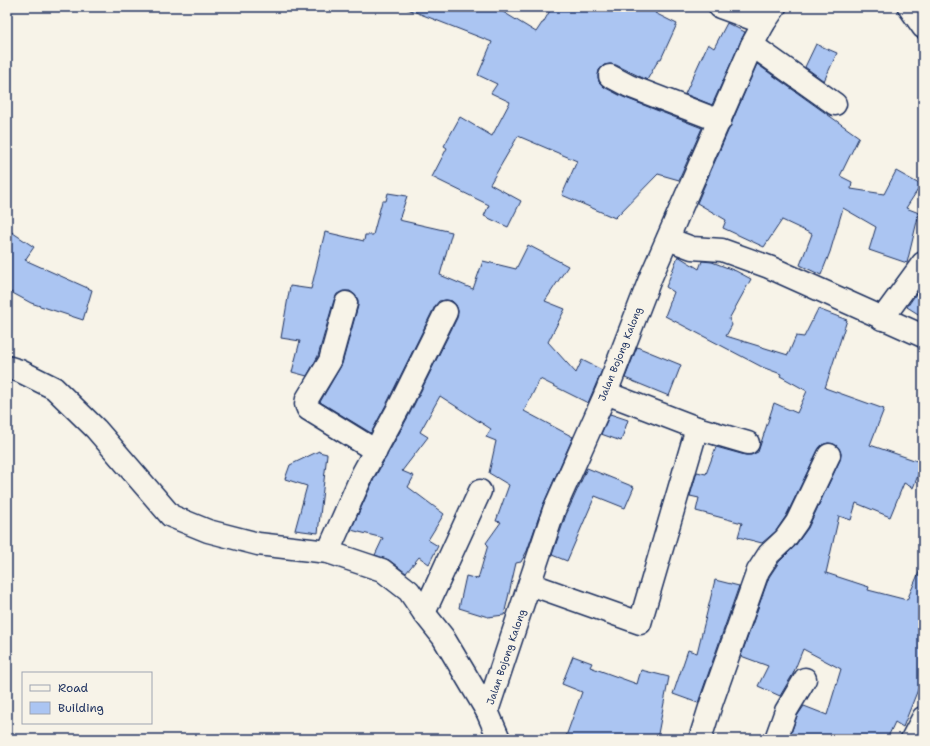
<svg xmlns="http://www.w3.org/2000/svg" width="930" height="746" viewBox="0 0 930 746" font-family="'Shantell Sans',sans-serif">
<rect width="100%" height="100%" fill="#f7f3e8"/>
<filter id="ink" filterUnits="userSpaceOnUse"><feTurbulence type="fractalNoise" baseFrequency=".025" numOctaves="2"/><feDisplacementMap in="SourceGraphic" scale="8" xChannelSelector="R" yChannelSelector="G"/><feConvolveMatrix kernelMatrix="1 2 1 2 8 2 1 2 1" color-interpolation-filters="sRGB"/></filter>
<g filter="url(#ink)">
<g fill="#abc5f2" stroke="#1b2f5e">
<polygon points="405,7 495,7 536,32 542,23 543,23 552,7 658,7 655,13 677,24 661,59 659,59 647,80 616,65 610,64 604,65 599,70 598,77 599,82 604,87 623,97 702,128 679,180 658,174 615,218 562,195 577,161 518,136 490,184 521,201 508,227 484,216 489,205 432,177 447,148 444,146 460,117 492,136 510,102 491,93 497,84 478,75 492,42 405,8"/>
<polygon points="727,23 745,32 712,105 685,94 708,44 714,48"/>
<polygon points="816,44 837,53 824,81 805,67"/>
<polygon points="757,64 859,137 840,176 852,182 851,189 884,194 896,171 921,185 906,208 919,213 907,263 869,250 876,227 843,208 830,252 821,275 800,265 812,234 782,220 764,247 723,228 726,220 697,203"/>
<polygon points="388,193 407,196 399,220 452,232 440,275 473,289 483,261 516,269 528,245 568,266 545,301 565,309 548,342 576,373 582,360 602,370 588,403 540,379 524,411 573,437 543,505 527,551 521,562 516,563 504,615 488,617 459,608 466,576 478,579 488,545 486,543 501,522 496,521 509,485 489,473 496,441 486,437 491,429 440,396 420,432 428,437 402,471 414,476 408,487 444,514 428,540 438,546 429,564 419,557 406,573 389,560 375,555 383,538 351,530 374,479 409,415 457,318 458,311 456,305 452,301 446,300 439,301 435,306 387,403 371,433 320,402 342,364 358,306 358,300 355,295 350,291 343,291 337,294 334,300 318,356 307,376 292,372 300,341 281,338 290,286 311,289 325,232 364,241 365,235 373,235 382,201 386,201"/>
<polygon points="7,229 34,247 25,260 92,290 83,320 31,303 7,290"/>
<polygon points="678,256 699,269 702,261 712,262 736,271 751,279 729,319 732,325 726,336 788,355 796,336 804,337 818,309 847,320 825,388 884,409 870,445 923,463 913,488 904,483 890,517 856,503 851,520 839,516 826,573 869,587 868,590 907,600 923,563 923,677 903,727 895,722 887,739 789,739 797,716 804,706 827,715 841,669 803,649 793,674 780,696 758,686 768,666 741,656 769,577 779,562 795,546 808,528 840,460 841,454 839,448 834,444 828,443 822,445 818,450 786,516 776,531 762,543 738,537 742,523 696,511 699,498 690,496 697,472 706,474 716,447 745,455 751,455 758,452 774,403 797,413 807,391 780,376 781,374 762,367 665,316 674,292 666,287"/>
<polygon points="923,284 923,317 907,307"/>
<polygon points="637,347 681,365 669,396 625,378"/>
<polygon points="610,414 628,420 621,441 601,434"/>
<polygon points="319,451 319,452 327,454 318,533 295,530 307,486 285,479 290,465"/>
<polygon points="587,468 634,487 625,508 595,496 567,561 552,555 566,515"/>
<polygon points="715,580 739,586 698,703 673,694 688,650 697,653"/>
<polygon points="573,656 592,663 590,667 637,684 641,670 669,677 657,739 565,739 582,692 562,684"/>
</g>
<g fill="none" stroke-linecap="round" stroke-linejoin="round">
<g stroke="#1b2f5e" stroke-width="25">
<g id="street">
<polyline points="720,7 764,23"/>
<polyline points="909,7 923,27"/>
<polyline points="752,45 835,104"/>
<polyline points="610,76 629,86 720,121"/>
<polyline points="668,239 692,248 722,250 769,267 923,336"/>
<polyline points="346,303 330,361 307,399 306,404 308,409 376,451"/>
<polyline points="882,319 923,263"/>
<polyline points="7,367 20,371 54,388 96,429 171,516 208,531 258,544 328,552 382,570 409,591 424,613 443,637 487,711 499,739"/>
<polyline points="606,393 697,428 748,443"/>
<polyline points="328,552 363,473 398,409 446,312"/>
<polyline points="530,584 640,623 697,428"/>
<polyline points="424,613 480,491"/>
<polyline points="487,711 554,510 606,393 650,279 752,45 764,23 775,7"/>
<polyline points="700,739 712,701 758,571 769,554 785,539 797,522 829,455"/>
<polyline points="776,739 786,711 805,679"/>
<polyline points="912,739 923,718"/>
</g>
</g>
<use href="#street" stroke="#f7f3e8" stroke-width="22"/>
</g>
</g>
<g text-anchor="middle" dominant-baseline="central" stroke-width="4" stroke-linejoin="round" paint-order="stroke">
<g font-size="10" fill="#1b2f5e" stroke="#f7f3e8">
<text transform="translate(620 354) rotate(-68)">Jalan Bojong Kalong</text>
<text transform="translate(506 657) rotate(-71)">Jalan Bojong Kalong</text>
</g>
</g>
<rect width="930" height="746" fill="none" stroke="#f7f3e8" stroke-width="24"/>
<rect x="12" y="12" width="906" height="722" fill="none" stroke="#1b2f5e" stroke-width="1.5" filter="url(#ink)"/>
<rect x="22" y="672" width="130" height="52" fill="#f7f3e8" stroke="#9fa5b1"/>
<rect x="30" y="685" width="20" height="6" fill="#f7f3e8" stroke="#9fa5b1"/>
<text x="58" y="692" font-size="12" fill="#1b2f5e">Road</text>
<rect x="30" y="702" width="20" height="12" fill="#abc5f2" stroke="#9fa5b1"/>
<text x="58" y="712" font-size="12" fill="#1b2f5e">Building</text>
</svg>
